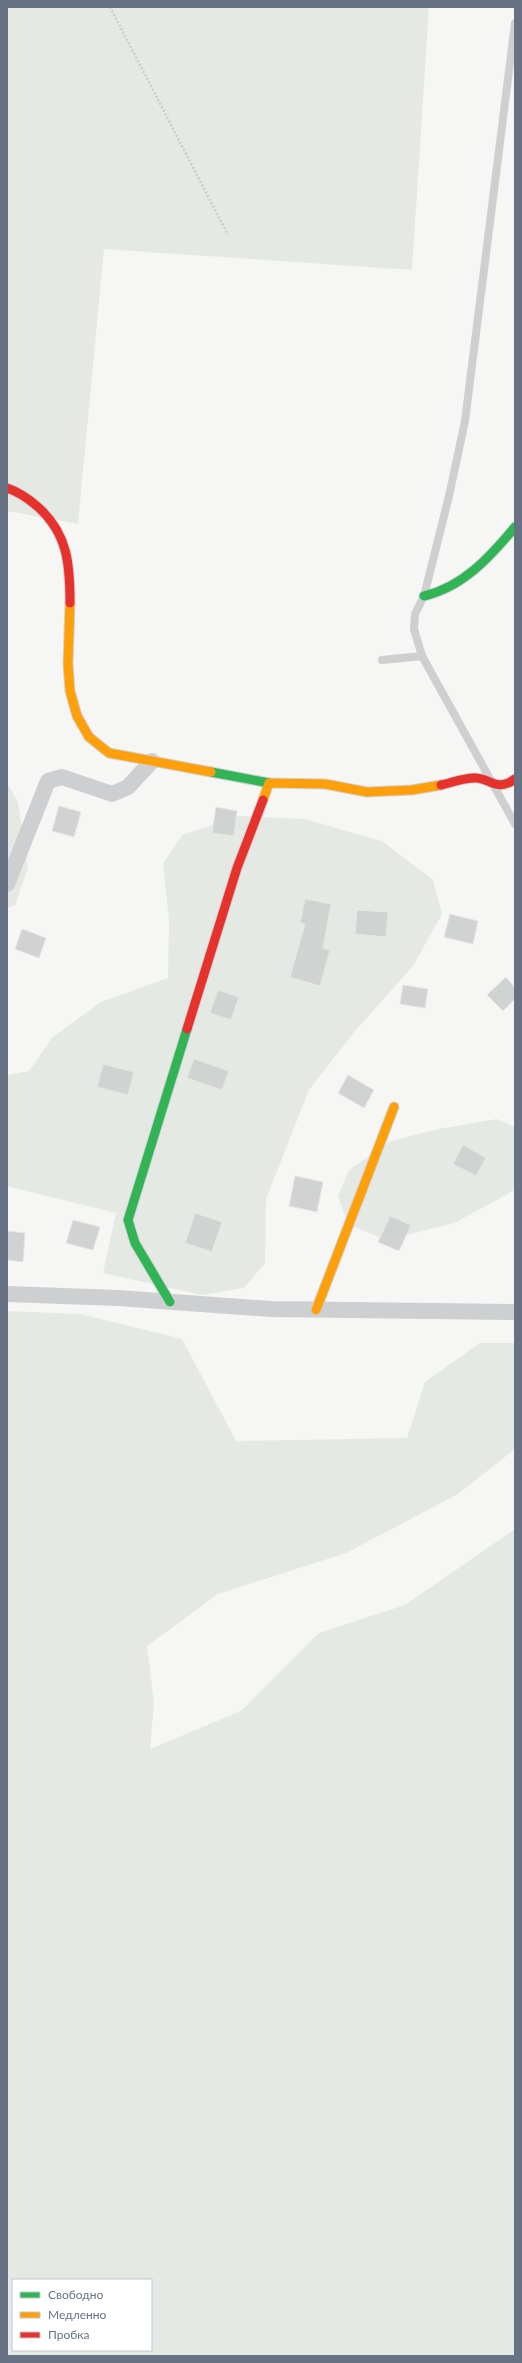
<svg xmlns="http://www.w3.org/2000/svg" width="522" height="2363" viewBox="0 0 522 2363" font-family="Lato,sans-serif">
<rect width="100%" height="100%" fill="#f6f6f5"/>
<g fill="#e5e9e3" fill-rule="evenodd">
<polygon points="7,7 429,7 412,270 104,249 78,524 7,511"/>
<polygon points="7,783 18,802 28,868 15,905 7,908"/>
<polygon points="239,816 304,819 382,841 433,880 442,914 413,966 355,1031 309,1090 266,1199 265,1263 244,1288 202,1295 103,1273 116,1213 7,1186 7,1075 29,1071 52,1038 101,1002 168,978 169,920 163,864 182,835"/>
<polygon points="497,1119 515,1127 515,1190 454,1223 386,1240 348,1224 338,1196 349,1170 391,1141 438,1129"/>
<path d="M7,1311L80,1314L182,1339L236,1441L407,1438L425,1382L480,1343H515V1449L458,1494L346,1553L218,1594L147,1646L154,1703L150,1749L241,1711L319,1633L405,1605L515,1529V2356H7ZM13,2280H151V2350H13Z"/>
</g>
<g fill="#d1d2d2" stroke="#e6e6e5">
<polygon points="59,806 81,812 74,837 52,831"/>
<polygon points="216,807 237,811 234,836 212,833"/>
<polygon points="305,899 331,904 323,948 330,950 320,986 290,977 305,924 300,923"/>
<polygon points="357,910 388,912 386,937 355,934"/>
<polygon points="450,914 478,921 473,944 444,937"/>
<polygon points="22,929 46,938 39,958 15,949"/>
<polygon points="506,977 515,988 515,999 503,1011 487,995"/>
<polygon points="403,985 428,989 425,1008 400,1004"/>
<polygon points="218,990 239,997 231,1020 210,1013"/>
<polygon points="194,1059 229,1071 222,1090 187,1078"/>
<polygon points="103,1064 134,1072 128,1095 97,1087"/>
<polygon points="348,1075 374,1090 364,1108 338,1093"/>
<polygon points="463,1145 486,1158 476,1176 453,1164"/>
<polygon points="295,1176 323,1182 317,1212 289,1206"/>
<polygon points="195,1213 222,1222 212,1252 185,1243"/>
<polygon points="390,1216 411,1225 399,1251 378,1242"/>
<polygon points="73,1220 100,1227 93,1250 66,1243"/>
<polygon points="7,1231 25,1233 23,1262 7,1260"/>
</g>
<g fill="none" stroke-linecap="round" stroke-linejoin="round">
<g stroke="#d2d2d3" stroke-width="11">
<g id="fast">
<path d="M424,596C463,587 490,557 515,527"/>
<polyline points="211,772 269,783"/>
<polyline points="170,1302 135,1243 128,1220 187,1029"/>
</g>
</g>
<g stroke="#d2d2d3" stroke-width="11">
<g id="slow">
<polyline points="70,603 68,664 70,691 77,716 89,737 109,753 211,772"/>
<polyline points="263,800 269,783 325,784 367,792 412,790 441,785"/>
<polyline points="316,1310 394,1107"/>
</g>
</g>
<g stroke="#d2d2d3" stroke-width="11">
<g id="jam">
<path d="M7,488C19,492 29,499 38,507C68,534 70,565 70,603"/>
<path d="M441,785C451,783 465,777 476,778C492,779 497,792 515,779"/>
<polyline points="187,1029 237,868 263,800"/>
</g>
</g>
<polyline stroke="#cccccd" stroke-width="2.5" stroke-dasharray="2 2" stroke-linecap="butt" points="110,7 228,235"/>
<g stroke="#cecfd0" stroke-width="8">
<polyline points="515,23 465,421 449,496 424,596 415,614 414,629 422,656 515,824"/>
<polyline points="382,660 422,656"/>
</g>
<g stroke="#cecfd0" stroke-width="16">
<polyline points="7,884 48,781 62,777 112,794 128,787 152,761"/>
<polyline points="7,1294 118,1298 271,1309 515,1312"/>
</g>
<use href="#fast" stroke="#30b455" stroke-width="9"/>
<use href="#slow" stroke="#ff9f0a" stroke-width="9"/>
<use href="#jam" stroke="#e5322d" stroke-width="9"/>
</g>
<rect width="522" height="2363" fill="none" stroke="#677384" stroke-width="16"/>
<rect x="12" y="2279" width="140" height="72" fill="#ffffff" stroke="#c2c7ce"/>
<rect x="20" y="2292" width="20" height="6" fill="#30b455" stroke="#c2c7ce"/>
<text x="48" y="2299" font-size="12" fill="#677384">Свободно</text>
<rect x="20" y="2312" width="20" height="6" fill="#ff9f0a" stroke="#c2c7ce"/>
<text x="48" y="2319" font-size="12" fill="#677384">Медленно</text>
<rect x="20" y="2332" width="20" height="6" fill="#e5322d" stroke="#c2c7ce"/>
<text x="48" y="2339" font-size="12" fill="#677384">Пробка</text>
</svg>
